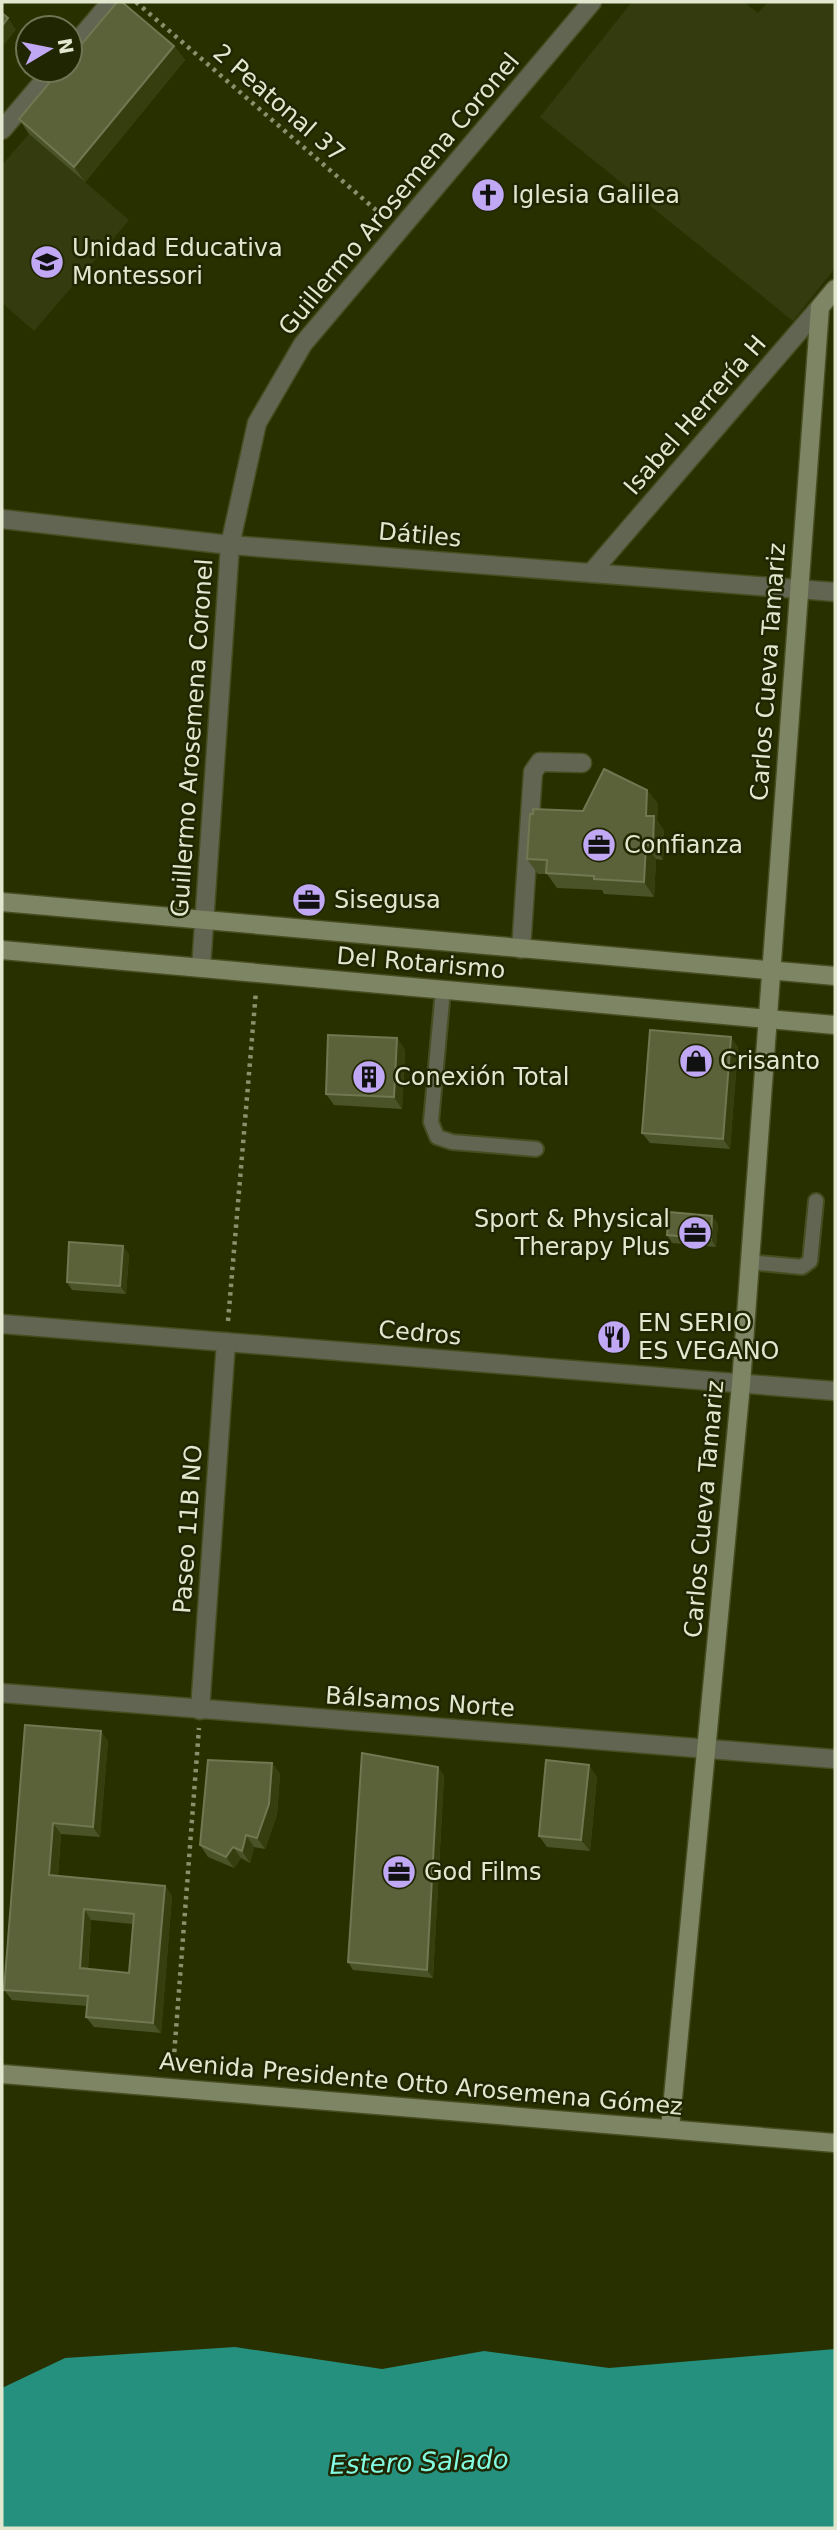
<svg xmlns="http://www.w3.org/2000/svg" width="837" height="2530" viewBox="0 0 837 2530" font-family="'DejaVu Sans',sans-serif">
<rect width="100%" height="100%" fill="#293000"/>
<g fill="#343b0f">
<polygon points="632,2 744,2 758,13 768,2 835,2 835,268 793,321 540,117"/>
<polygon points="29,134 129,220 34,331 2,303 2,165"/>
</g>
<polygon fill="#24907d" points="235,2347 382,2369 484,2351 609,2368 835,2349 835,2528 2,2528 2,2388 65,2358"/>
<g fill="none" stroke-linecap="round" stroke-linejoin="round">
<g stroke="#474d21" stroke-width="18">
<g id="lane">
<polyline points="443,990 431,1122 437,1137 452,1142 536,1149"/>
<polyline points="749,1262 802,1267 810,1261 816,1201"/>
</g>
</g>
<g stroke="#474d21" stroke-width="21">
<g id="street">
<polyline points="70,50 111,2"/>
<polyline points="2,130 53,70"/>
<polyline points="2,519 230,545 835,592"/>
<polyline points="591,573 820,307"/>
<polyline points="521,949 533,772 540,762 582,763"/>
<polyline points="201,968 230,545 257,423 303,344 592,2"/>
<polyline points="2,1324 835,1391"/>
<polyline points="2,1693 835,1759"/>
<polyline points="200,1710 226,1342"/>
</g>
</g>
<g stroke="#474d21" stroke-width="21">
<g id="secondary">
<polyline points="2,902 835,976"/>
<polyline points="2,950 835,1025"/>
<polyline points="2,2074 835,2143"/>
<polyline points="670,2129 741,1384 820,307 835,289"/>
</g>
</g>
<g stroke="#8b916d" stroke-width="4.5" stroke-dasharray="3.5 5" stroke-linecap="butt">
<polyline points="136,2 384,217"/>
<polyline points="228,1321 256,991"/>
<polyline points="173,2069 199,1728"/>
</g>
<use href="#lane" stroke="#616551" stroke-width="14"/>
<use href="#street" stroke="#616551" stroke-width="18"/>
<use href="#secondary" stroke="#7e8565" stroke-width="18"/>
</g>
<g fill="#4a5228" fill-rule="evenodd">
<polygon points="174,46 185,60 85,182 29,134 19,119"/>
<polygon points="647,790 658,804 657,820 664,831 663,860 656,859 654,897 604,894 602,890 557,888 547,874 538,874 527,859"/>
<polygon points="397,1038 405,1050 402,1109 334,1105 326,1094"/>
<polygon points="738,1047 730,1149 650,1143 642,1133"/>
<polygon points="712,1216 718,1224 716,1247 672,1243 667,1235"/>
<polygon points="129,1254 126,1294 72,1290 67,1282"/>
<path d="M25,1725L108,1741L100,1837L61,1834L58,1876L165,1886L172,1896L161,2033L94,2027L86,2017L87,2006L12,2000L4,1990ZM91,1920L133,1924L129,1973L88,1969Z"/>
<polygon points="272,1763 280,1774 277,1815 265,1849 254,1847 250,1863 241,1858 234,1868 208,1857 200,1845"/>
<polygon points="444,1775 433,1978 353,1970 348,1962"/>
<polygon points="597,1777 590,1851 547,1847 539,1836"/>
</g>
<g fill="#363e10">
<polygon points="8,18 16,30 2,47 2,26"/>
<polygon points="174,46 185,60 85,182 74,167"/>
<polygon points="647,790 658,804 657,820 664,831 663,860 653,845 646,816"/>
<polygon points="646,845 656,859 654,897 644,882"/>
<polygon points="731,1037 738,1047 730,1149 723,1139"/>
<polygon points="397,1038 405,1050 402,1109 394,1097"/>
<polygon points="712,1216 718,1224 716,1247 711,1239"/>
<polygon points="123,1246 129,1254 126,1294 120,1286"/>
<polygon points="101,1731 108,1741 100,1837 93,1827"/>
<polygon points="272,1763 280,1774 277,1815 265,1849 257,1838"/>
<polygon points="589,1765 597,1777 590,1851 581,1840"/>
<polygon points="438,1767 444,1775 433,1978 427,1970"/>
<polygon points="53,1823 61,1834 57,1886 49,1875"/>
<polygon points="246,1835 254,1847 250,1863 242,1851"/>
<polygon points="233,1847 241,1858 234,1868 226,1857"/>
<polygon points="165,1886 172,1896 161,2033 153,2023"/>
<polygon points="84,1909 91,1920 87,1979 80,1968"/>
</g>
<g fill="#5b623a" stroke="#707751" stroke-width="2" fill-rule="evenodd">
<polygon points="117,2 122,2 174,46 74,167 19,119 60,70 70,70 70,58"/>
<polygon points="2,13 8,18 2,26"/>
<polygon points="604,769 647,790 646,816 654,816 653,845 646,845 644,882 594,879 594,876 546,873 547,860 527,859 530,814 533,814 533,809 583,811"/>
<polygon points="650,1030 731,1037 723,1139 642,1133"/>
<polygon points="328,1035 397,1038 394,1097 326,1094"/>
<polygon points="669,1212 712,1216 711,1239 667,1235"/>
<polygon points="69,1242 123,1246 120,1286 67,1282"/>
<path d="M25,1725L101,1731L93,1827L53,1823L49,1875L165,1886L153,2023L86,2017L88,1996L4,1990ZM84,1909L134,1914L129,1973L80,1968Z"/>
<polygon points="362,1753 438,1767 427,1970 348,1962"/>
<polygon points="208,1760 272,1763 269,1804 257,1838 246,1835 242,1851 233,1847 226,1857 200,1845"/>
<polygon points="546,1760 589,1765 581,1840 539,1836"/>
</g>
<defs>
<g id="church-disc" transform="scale(1.75)"><circle r="9.5" fill="#c0a8f4" stroke="#202602"/><path d="M-1.2-6h2.4v3.5h3.3v2.4h-3.3V6h-2.4V-.1h-3.3v-2.4h3.3Z" fill="#111"/></g>
<g id="school-disc" transform="scale(1.75)"><circle r="9.5" fill="#c0a8f4" stroke="#202602"/><path d="M0-5L7-2L0 1L-7-2ZM-4 1L0 2.5L4 1V4Q0 6-4 4Z" fill="#111"/></g>
<g id="office-disc" transform="scale(1.75)"><circle r="9.5" fill="#c0a8f4" stroke="#202602"/><path d="M-6-3h4V-5.5h4V-3h4V5H-6ZM-1-4.5V-3h2v-1.5ZM-6 0V1H6V0Z" fill="#111"/></g>
<g id="shop-disc" transform="scale(1.75)"><circle r="9.5" fill="#c0a8f4" stroke="#202602"/><path d="M-5-2.5h2.3a2.7 3.5 0 0 1 5.4 0H5L5.5 6h-11ZM-1.5-2.5h3a1.5 2.3 0 0 0-3 0Z" fill="#111"/></g>
<g id="building-disc" transform="scale(1.75)"><circle r="9.5" fill="#c0a8f4" stroke="#202602"/><path d="M-4-6H4V6H1V3H-1V6H-4ZM-2.5-4.3h1.7v1.8h-1.7ZM.8-4.3h1.7v1.8H.8ZM-2.5-1h1.7V.8h-1.7ZM.8-1h1.7V.8H.8Z" fill="#111"/></g>
<g id="restaurant-disc" transform="scale(1.75)"><circle r="9.5" fill="#c0a8f4" stroke="#202602"/><path d="M-5-6h1v4h1v-4h1v4h1v-4h1v5L-1.5 .5V6h-2V.5L-5-1ZM5-6V6H3V1.5H1.5Q1.5-4 5-6Z" fill="#111"/></g>
</defs>
<g fill-rule="evenodd">
<use href="#church-disc" x="488" y="195"/>
<use href="#school-disc" x="47" y="262"/>
<use href="#office-disc" x="599" y="845"/>
<use href="#office-disc" x="309" y="900"/>
<use href="#shop-disc" x="696" y="1061"/>
<use href="#building-disc" x="369" y="1077"/>
<use href="#office-disc" x="695" y="1233"/>
<use href="#restaurant-disc" x="614" y="1337"/>
<use href="#office-disc" x="399" y="1872"/>
</g>
<g text-anchor="middle" dominant-baseline="central" stroke-width="5" stroke-linejoin="round" paint-order="stroke">
<g font-size="24" fill="#e2e8cf" stroke="#202602">
<text transform="translate(279 103) rotate(41)">2 Peatonal 37</text>
<text transform="translate(399 194) rotate(-50)">Guillermo Arosemena Coronel</text>
<text transform="translate(695 415) rotate(-49)">Isabel Herrería H</text>
<text transform="translate(420 535) rotate(5)">Dátiles</text>
<text transform="translate(768 672) rotate(-86)">Carlos Cueva Tamariz</text>
<text transform="translate(192 738) rotate(-86)">Guillermo Arosemena Coronel</text>
<text transform="translate(421 963) rotate(5)">Del Rotarismo</text>
<text transform="translate(420 1333) rotate(5)">Cedros</text>
<text transform="translate(704 1509) rotate(-85)">Carlos Cueva Tamariz</text>
<text transform="translate(188 1529) rotate(-86)">Paseo 11B NO</text>
<text transform="translate(420 1702) rotate(4)">Bálsamos Norte</text>
<text transform="translate(421 2084) rotate(5)">Avenida Presidente Otto Arosemena Gómez</text>
</g>
<g font-size="24" fill="#e2e8cf" stroke="#202602" text-anchor="start">
<text x="512" y="195">Iglesia Galilea</text>
<text x="72" y="248">Unidad Educativa<tspan x="72" dy="28">Montessori</tspan></text>
<text x="624" y="845">Confianza</text>
<text x="334" y="900">Sisegusa</text>
<text x="720" y="1061">Crisanto</text>
<text x="394" y="1077">Conexión Total</text>
<text x="670" y="1219" text-anchor="end">Sport &amp; Physical<tspan x="670" dy="28">Therapy Plus</tspan></text>
<text x="638" y="1323">EN SERIO<tspan x="638" dy="28">ES VEGANO</tspan></text>
<text x="424" y="1872">God Films</text>
</g>
<g font-size="26" font-style="italic" fill="#83fce3" stroke="#202602">
<text transform="translate(419 2462) rotate(-2)">Estero Salado</text>
</g>
</g>
<rect width="837" height="2530" fill="none" stroke="#e2e8cf" stroke-width="7"/>
<g transform="translate(49 49) rotate(80)"><circle r="33" fill="#202602" stroke="#6e7454" stroke-width="2"/>
<path d="M0-5L12 26L0 18L-12 26Z" fill="#c0a8f4"/>
<text y="-10" font-size="19" font-weight="bold" text-anchor="middle" fill="#e2e8cf">N</text>
</g>
</svg>
